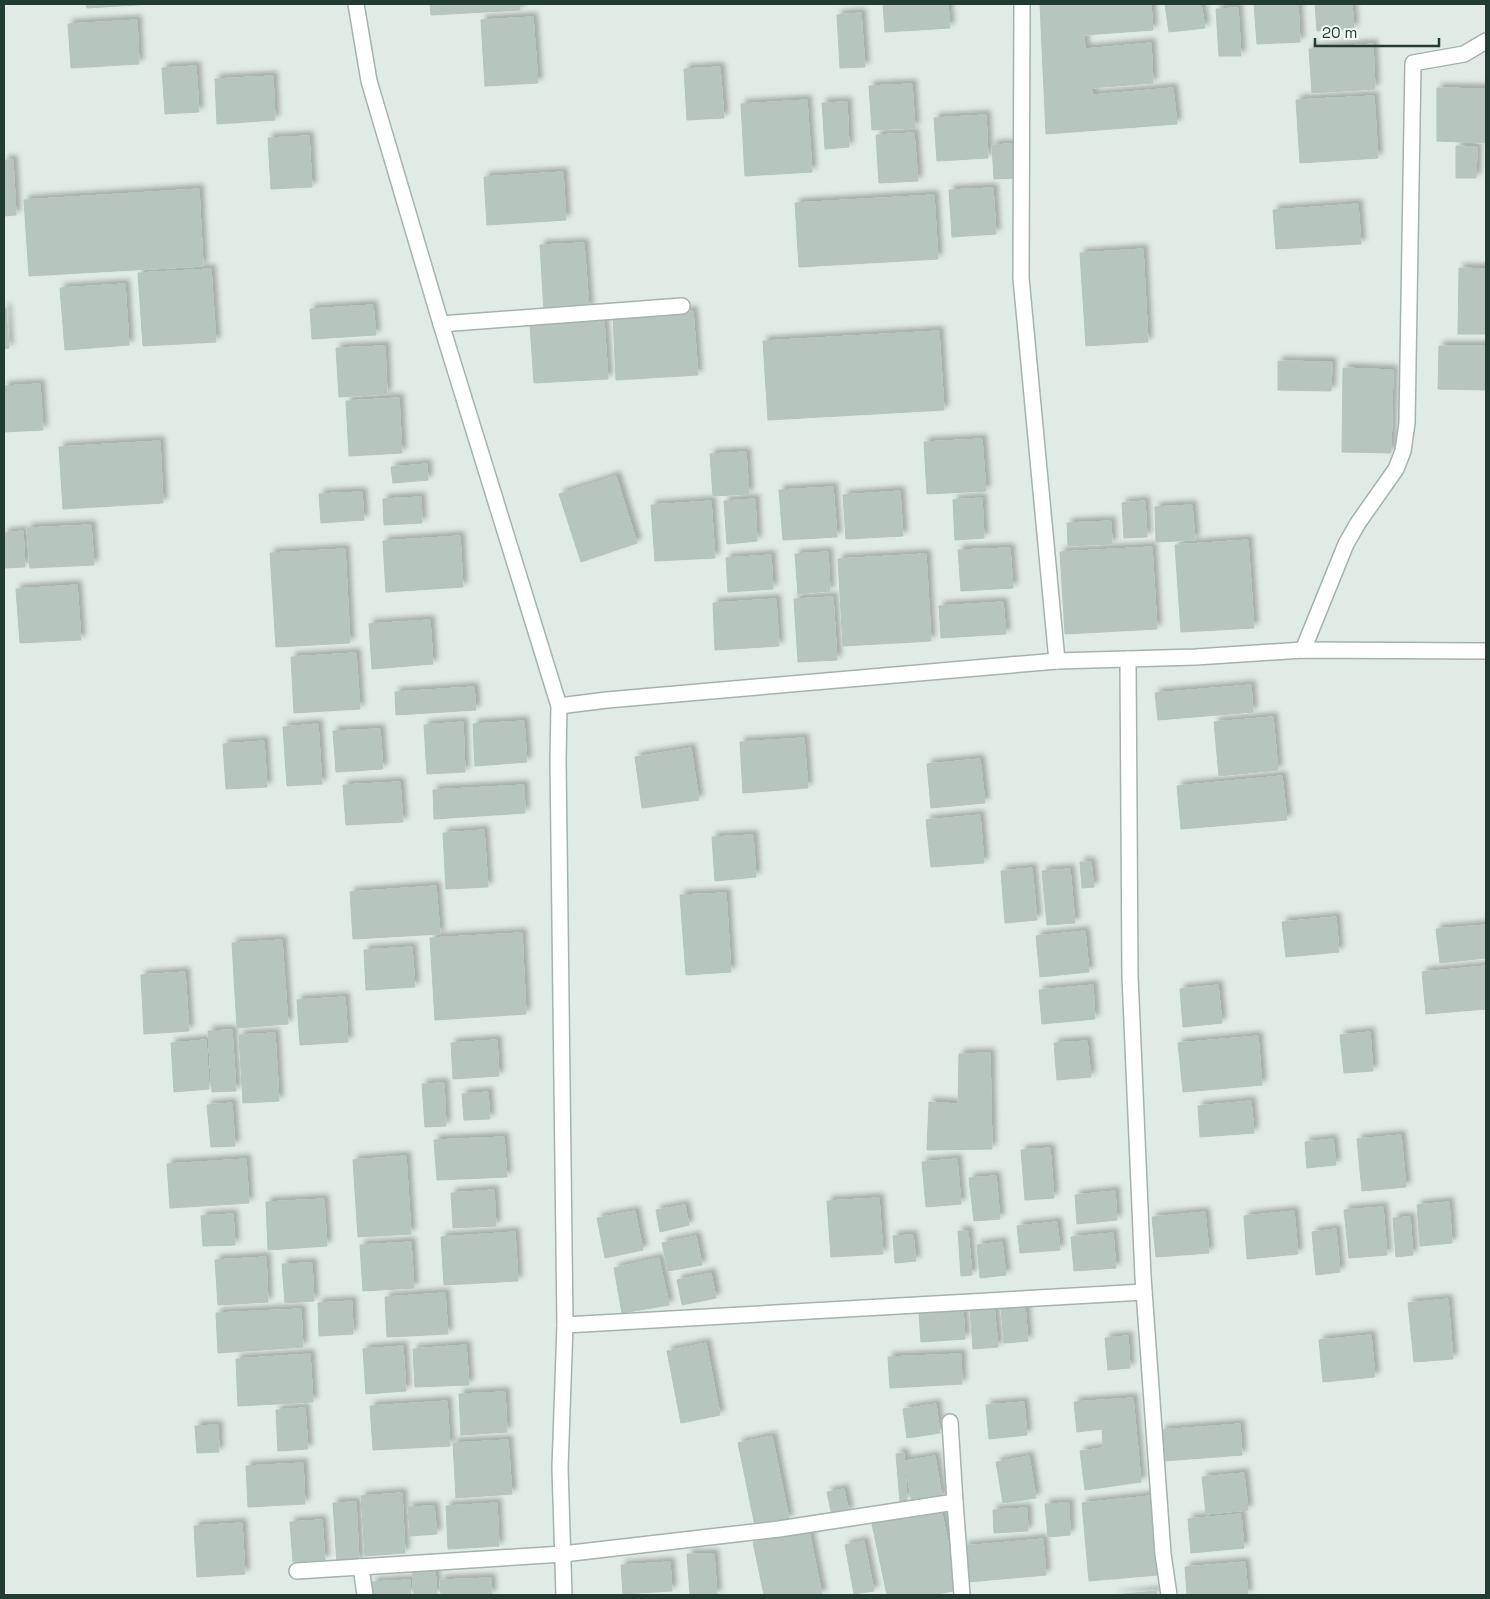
<svg xmlns="http://www.w3.org/2000/svg" width="1490" height="1599" viewBox="0 0 1490 1599" font-family="'Space Grotesk',sans-serif">
<defs>
<filter id="shadow"><feDropShadow dx="4.5" dy="-4.5" stdDeviation="2.5" flood-color="#0004"/></filter>
</defs>
<rect width="100%" height="100%" fill="#e1ebe6"/>
<g fill="#b6c6bf" stroke="#b4c5bc" filter="url(#shadow)">
<polygon points="86,4 152,4 87,8"/>
<polygon points="430,4 520,4 520,10 431,15"/>
<polygon points="883,4 948,4 950,28 885,32"/>
<polygon points="1040,4 1151,4 1153,30 1084,35 1085,49 1151,43 1153,83 1091,88 1093,95 1173,88 1177,124 1046,134"/>
<polygon points="1165,4 1201,4 1205,28 1169,32"/>
<polygon points="1254,4 1298,4 1300,42 1257,44"/>
<polygon points="1315,4 1352,4 1354,29 1317,31"/>
<polygon points="1238,8 1241,56 1219,56 1216,9"/>
<polygon points="861,13 865,67 840,68 837,15"/>
<polygon points="533,17 538,83 485,86 481,20"/>
<polygon points="137,20 139,64 71,68 68,24"/>
<polygon points="1373,44 1375,89 1312,93 1309,49"/>
<polygon points="196,66 199,112 165,114 162,68"/>
<polygon points="720,67 724,118 687,120 684,69"/>
<polygon points="273,76 275,120 217,124 215,79"/>
<polygon points="912,84 915,128 872,130 869,86"/>
<polygon points="1437,88 1486,89 1486,143 1437,141"/>
<polygon points="1374,96 1378,158 1300,163 1296,100"/>
<polygon points="807,100 812,172 745,176 741,104"/>
<polygon points="847,102 849,147 825,149 822,103"/>
<polygon points="986,115 988,158 937,161 934,118"/>
<polygon points="914,133 918,181 879,183 876,135"/>
<polygon points="309,136 312,187 271,189 268,138"/>
<polygon points="1012,144 1014,178 994,179 992,145"/>
<polygon points="1456,146 1477,147 1476,178 1456,178"/>
<polygon points="4,160 13,160 16,215 4,216"/>
<polygon points="563,172 566,220 487,225 484,177"/>
<polygon points="993,188 996,234 952,237 949,190"/>
<polygon points="199,189 203,266 29,276 24,200"/>
<polygon points="934,195 938,259 799,267 795,203"/>
<polygon points="1358,204 1361,244 1276,249 1273,210"/>
<polygon points="584,243 589,309 544,312 540,245"/>
<polygon points="1143,249 1148,342 1086,346 1080,253"/>
<polygon points="1459,268 1486,269 1486,334 1458,334"/>
<polygon points="211,269 216,342 143,346 138,273"/>
<polygon points="125,284 129,345 65,350 60,288"/>
<polygon points="373,305 376,335 312,339 310,309"/>
<polygon points="4,308 6,308 9,348 4,349"/>
<polygon points="693,311 698,375 616,380 613,316"/>
<polygon points="604,321 608,379 534,383 530,325"/>
<polygon points="939,331 944,410 768,420 763,341"/>
<polygon points="385,346 387,394 339,397 336,348"/>
<polygon points="1439,346 1486,346 1486,390 1438,389"/>
<polygon points="1278,361 1332,362 1331,391 1278,390"/>
<polygon points="1343,368 1393,370 1391,453 1342,452"/>
<polygon points="40,384 43,430 4,432 4,386"/>
<polygon points="399,398 402,453 349,456 346,401"/>
<polygon points="982,439 986,491 927,494 924,442"/>
<polygon points="160,441 163,503 63,509 59,447"/>
<polygon points="746,452 749,494 713,496 710,454"/>
<polygon points="427,464 428,480 393,483 391,467"/>
<polygon points="616,476 637,543 581,562 559,494"/>
<polygon points="833,487 837,537 783,540 779,490"/>
<polygon points="900,491 903,536 846,539 843,495"/>
<polygon points="362,492 364,520 321,523 319,494"/>
<polygon points="421,497 422,523 384,525 383,499"/>
<polygon points="982,498 984,538 955,540 953,500"/>
<polygon points="755,499 757,541 727,544 724,501"/>
<polygon points="711,501 715,558 655,561 651,505"/>
<polygon points="1145,501 1147,537 1124,538 1122,503"/>
<polygon points="1192,505 1195,540 1156,542 1155,507"/>
<polygon points="1111,521 1112,544 1068,546 1067,523"/>
<polygon points="91,525 94,565 30,568 27,528"/>
<polygon points="23,531 25,567 4,568 4,533"/>
<polygon points="460,536 463,587 386,592 383,541"/>
<polygon points="1248,540 1254,628 1181,632 1175,545"/>
<polygon points="1152,547 1157,629 1065,634 1060,552"/>
<polygon points="1010,548 1013,588 961,591 958,550"/>
<polygon points="345,549 350,643 276,647 270,553"/>
<polygon points="828,552 830,591 798,594 795,554"/>
<polygon points="926,554 931,641 843,646 838,559"/>
<polygon points="771,555 773,589 728,592 726,558"/>
<polygon points="77,585 81,640 20,643 16,589"/>
<polygon points="833,597 837,660 798,662 794,599"/>
<polygon points="776,599 779,646 715,650 713,603"/>
<polygon points="1003,602 1006,634 941,638 939,606"/>
<polygon points="430,620 433,664 372,669 369,624"/>
<polygon points="356,653 360,709 294,713 291,657"/>
<polygon points="1251,685 1253,712 1158,720 1155,693"/>
<polygon points="474,687 476,710 396,715 395,692"/>
<polygon points="1273,717 1278,770 1219,776 1214,722"/>
<polygon points="524,721 527,762 475,766 473,724"/>
<polygon points="463,722 465,772 427,774 424,725"/>
<polygon points="318,724 322,784 287,786 283,727"/>
<polygon points="380,729 383,769 336,772 333,731"/>
<polygon points="804,738 808,788 743,793 740,742"/>
<polygon points="264,741 267,787 226,789 223,744"/>
<polygon points="691,748 699,800 642,808 635,757"/>
<polygon points="980,759 985,803 931,808 927,764"/>
<polygon points="1282,776 1287,820 1181,829 1177,786"/>
<polygon points="400,782 403,822 346,825 343,785"/>
<polygon points="524,785 525,813 434,819 433,790"/>
<polygon points="980,815 984,863 931,867 926,820"/>
<polygon points="484,830 488,887 446,889 443,833"/>
<polygon points="753,835 756,877 715,881 712,837"/>
<polygon points="1080,862 1091,862 1094,887 1082,888"/>
<polygon points="1032,868 1037,920 1005,923 1001,871"/>
<polygon points="1070,869 1075,923 1047,925 1042,871"/>
<polygon points="436,886 440,934 353,939 350,892"/>
<polygon points="726,893 731,972 686,975 680,895"/>
<polygon points="1336,917 1339,952 1286,957 1282,922"/>
<polygon points="1486,925 1486,958 1440,963 1436,929"/>
<polygon points="1085,931 1089,972 1040,977 1036,936"/>
<polygon points="522,933 526,1014 435,1020 430,938"/>
<polygon points="282,940 288,1024 237,1028 232,943"/>
<polygon points="412,947 415,987 366,990 364,950"/>
<polygon points="1486,966 1486,1009 1426,1014 1422,972"/>
<polygon points="185,972 189,1031 144,1034 141,975"/>
<polygon points="1093,985 1095,1019 1042,1024 1039,990"/>
<polygon points="1218,985 1222,1023 1183,1027 1180,989"/>
<polygon points="345,997 348,1042 300,1045 297,1000"/>
<polygon points="232,1030 236,1091 212,1092 208,1031"/>
<polygon points="1370,1032 1373,1071 1344,1073 1340,1035"/>
<polygon points="275,1033 279,1101 243,1103 239,1035"/>
<polygon points="1258,1036 1262,1085 1183,1092 1178,1043"/>
<polygon points="206,1040 209,1089 174,1092 171,1043"/>
<polygon points="497,1040 499,1076 453,1079 451,1043"/>
<polygon points="1087,1041 1091,1077 1057,1080 1054,1043"/>
<polygon points="990,1053 992,1149 927,1150 929,1102 958,1104 959,1054"/>
<polygon points="444,1083 446,1126 425,1127 422,1084"/>
<polygon points="488,1092 490,1119 464,1120 462,1094"/>
<polygon points="1251,1101 1254,1133 1200,1137 1198,1106"/>
<polygon points="232,1103 235,1146 211,1147 207,1105"/>
<polygon points="1401,1135 1406,1187 1362,1191 1357,1139"/>
<polygon points="504,1137 507,1177 437,1180 434,1140"/>
<polygon points="1333,1139 1336,1165 1307,1168 1305,1142"/>
<polygon points="1050,1148 1054,1198 1025,1200 1021,1150"/>
<polygon points="406,1156 411,1234 358,1237 353,1160"/>
<polygon points="246,1159 249,1203 170,1208 167,1164"/>
<polygon points="957,1159 961,1204 926,1207 922,1162"/>
<polygon points="996,1176 1000,1219 974,1221 969,1178"/>
<polygon points="494,1190 496,1226 453,1228 451,1193"/>
<polygon points="1115,1191 1117,1220 1077,1224 1075,1195"/>
<polygon points="879,1198 883,1254 831,1257 827,1201"/>
<polygon points="324,1199 327,1246 268,1250 266,1202"/>
<polygon points="1449,1202 1452,1243 1420,1246 1417,1205"/>
<polygon points="685,1205 689,1225 660,1232 656,1210"/>
<polygon points="1383,1207 1387,1255 1349,1258 1344,1210"/>
<polygon points="635,1211 643,1250 605,1258 597,1218"/>
<polygon points="1294,1211 1298,1254 1247,1259 1244,1216"/>
<polygon points="1205,1212 1209,1253 1156,1257 1152,1217"/>
<polygon points="233,1214 235,1245 203,1246 201,1216"/>
<polygon points="1410,1217 1413,1255 1396,1257 1393,1218"/>
<polygon points="1057,1222 1060,1250 1020,1253 1017,1226"/>
<polygon points="1336,1229 1340,1272 1316,1275 1312,1232"/>
<polygon points="958,1231 968,1231 972,1275 961,1276"/>
<polygon points="515,1232 518,1281 444,1285 441,1237"/>
<polygon points="1113,1233 1116,1268 1074,1271 1071,1237"/>
<polygon points="913,1235 916,1261 895,1263 893,1236"/>
<polygon points="696,1236 702,1265 668,1271 662,1243"/>
<polygon points="411,1242 414,1288 363,1291 360,1245"/>
<polygon points="1002,1242 1006,1275 980,1278 977,1245"/>
<polygon points="266,1257 268,1302 218,1305 215,1260"/>
<polygon points="659,1258 669,1305 622,1313 614,1268"/>
<polygon points="312,1263 314,1301 285,1303 282,1264"/>
<polygon points="711,1273 716,1298 682,1305 677,1280"/>
<polygon points="445,1293 448,1334 387,1337 385,1297"/>
<polygon points="1448,1299 1453,1359 1414,1362 1408,1303"/>
<polygon points="352,1301 353,1334 319,1336 318,1303"/>
<polygon points="994,1306 998,1347 973,1349 970,1308"/>
<polygon points="1025,1306 1028,1341 1004,1343 1001,1309"/>
<polygon points="301,1309 303,1347 218,1353 216,1313"/>
<polygon points="963,1310 965,1339 921,1342 919,1313"/>
<polygon points="1371,1335 1375,1377 1323,1382 1319,1340"/>
<polygon points="1128,1336 1130,1368 1108,1370 1105,1338"/>
<polygon points="706,1343 720,1415 681,1423 667,1351"/>
<polygon points="466,1345 469,1385 415,1387 413,1349"/>
<polygon points="403,1346 406,1391 366,1394 363,1349"/>
<polygon points="310,1354 313,1402 238,1406 236,1359"/>
<polygon points="961,1354 962,1384 890,1388 888,1357"/>
<polygon points="505,1392 507,1432 461,1435 459,1394"/>
<polygon points="1133,1398 1141,1482 1085,1490 1080,1451 1103,1448 1102,1429 1077,1432 1074,1402"/>
<polygon points="447,1401 450,1446 373,1450 370,1406"/>
<polygon points="1024,1402 1027,1435 989,1439 986,1405"/>
<polygon points="936,1404 940,1433 907,1438 903,1409"/>
<polygon points="305,1408 308,1449 278,1451 276,1410"/>
<polygon points="1240,1424 1242,1455 1164,1461 1161,1430"/>
<polygon points="218,1425 219,1452 197,1453 195,1426"/>
<polygon points="772,1436 789,1519 755,1526 738,1443"/>
<polygon points="508,1440 512,1494 456,1498 453,1443"/>
<polygon points="904,1453 907,1500 900,1501 896,1454"/>
<polygon points="935,1456 942,1498 912,1503 905,1461"/>
<polygon points="1029,1456 1036,1498 1003,1503 996,1462"/>
<polygon points="303,1463 305,1504 248,1507 246,1466"/>
<polygon points="1244,1473 1248,1510 1206,1514 1202,1477"/>
<polygon points="844,1489 849,1512 832,1516 827,1492"/>
<polygon points="402,1493 405,1553 365,1556 361,1496"/>
<polygon points="1150,1496 1157,1575 1089,1581 1082,1503"/>
<polygon points="356,1502 359,1562 337,1564 333,1503"/>
<polygon points="497,1503 499,1546 448,1549 446,1506"/>
<polygon points="1069,1503 1070,1535 1048,1537 1045,1504"/>
<polygon points="434,1506 437,1534 410,1536 408,1507"/>
<polygon points="1027,1508 1028,1531 994,1533 993,1510"/>
<polygon points="941,1509 958,1590 933,1595 887,1595 872,1524"/>
<polygon points="1241,1514 1244,1548 1191,1553 1188,1519"/>
<polygon points="322,1520 325,1560 293,1562 290,1522"/>
<polygon points="242,1523 245,1574 197,1577 194,1526"/>
<polygon points="809,1531 822,1595 764,1595 753,1542"/>
<polygon points="1043,1539 1046,1575 968,1582 964,1546"/>
<polygon points="864,1541 874,1591 854,1594 845,1545"/>
<polygon points="687,1554 714,1554 717,1595 690,1595"/>
<polygon points="670,1562 672,1591 623,1594 621,1565"/>
<polygon points="1245,1562 1248,1595 1187,1595 1185,1567"/>
<polygon points="435,1569 437,1595 414,1595 412,1570"/>
<polygon points="491,1578 492,1595 441,1595 440,1580"/>
<polygon points="410,1580 411,1595 373,1595 372,1582"/>
<polygon points="1156,1591 1157,1595 1114,1595"/>
</g>
<g fill="none" stroke-linecap="round" stroke-linejoin="round">
<g stroke="#a4b3ad" stroke-width="18">
<g id="street">
<polyline points="356,4 369,81 441,324 559,706 558,760 565,1325 560,1468 564,1595"/>
<polyline points="1022,4 1021,278 1057,661"/>
<polyline points="441,324 682,306"/>
<polyline points="1303,650 1346,544 1358,523 1396,469 1403,451 1407,423 1413,63 1464,54 1486,41"/>
<polyline points="1128,659 1130,976 1143,1277 1163,1554 1169,1595"/>
<polyline points="559,706 607,700 1057,661 1196,657 1303,650 1486,651"/>
<polyline points="565,1325 1144,1292"/>
<polyline points="950,1422 955,1502"/>
<polyline points="361,1567 365,1595"/>
<polyline points="297,1571 563,1554 779,1529 955,1502 962,1595"/>
</g>
</g>
<use href="#street" stroke="#fff" stroke-width="15"/>
</g>
<rect width="1490" height="1599" fill="none" stroke="#223c33" stroke-width="10"/>
<path d="M1315 38v8h124v-8" fill="none" stroke="#223c33" stroke-width="2.5"/>
<text x="1322" y="38" font-size="15" fill="#223c33" stroke="#f1f8f4" stroke-width="4" paint-order="stroke">20 m</text>
</svg>
